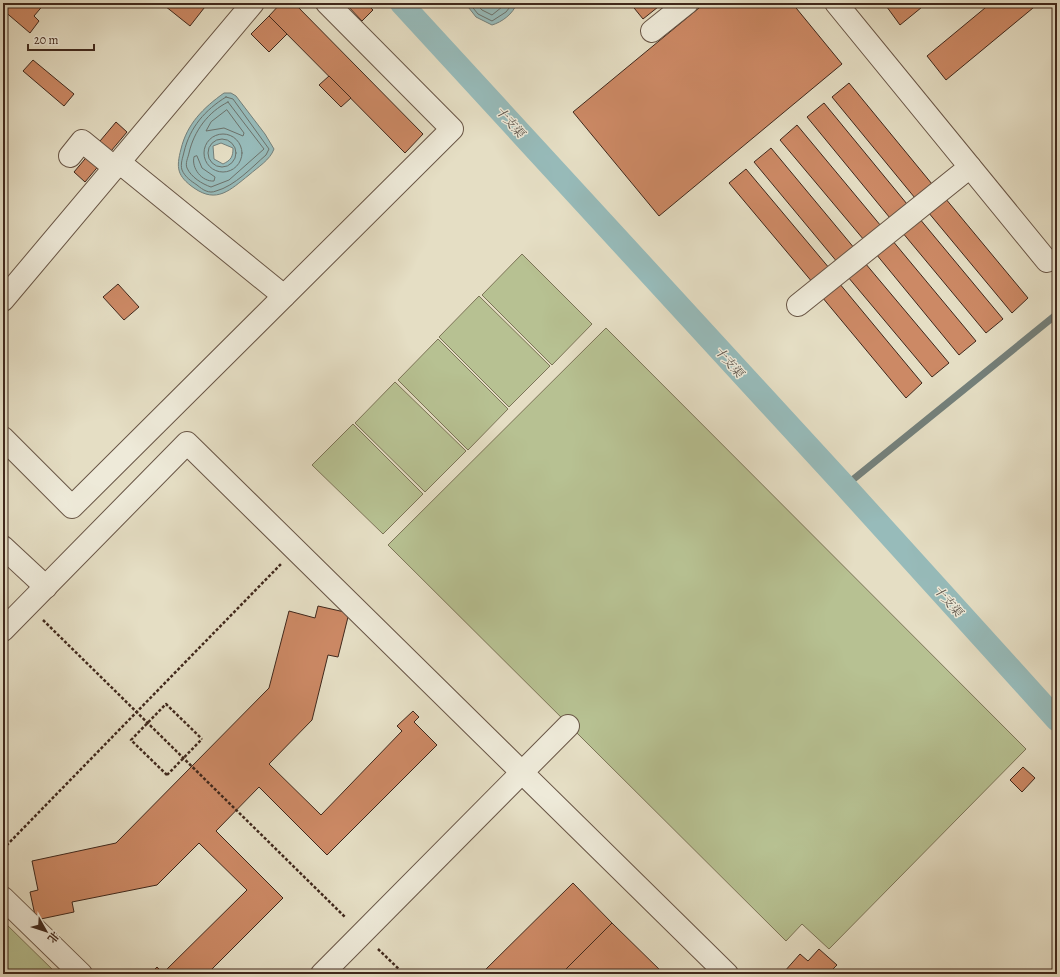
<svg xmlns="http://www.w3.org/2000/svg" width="1060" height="977" viewBox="0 0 1060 977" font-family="Alegreya,'Noto Serif SC',serif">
<rect width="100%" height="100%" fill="#e5dec4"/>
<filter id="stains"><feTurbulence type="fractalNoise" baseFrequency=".005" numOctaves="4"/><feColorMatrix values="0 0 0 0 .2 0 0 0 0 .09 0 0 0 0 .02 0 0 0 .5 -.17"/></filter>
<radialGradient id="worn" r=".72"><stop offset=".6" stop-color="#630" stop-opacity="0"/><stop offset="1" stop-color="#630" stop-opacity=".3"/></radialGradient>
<g fill="#b7c192" stroke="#7c7457">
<polygon points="522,254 592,324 552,365 482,295"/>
<polygon points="479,296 550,366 509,407 439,337"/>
<polygon points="606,328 1026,749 829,949 802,924 786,941 388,545"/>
<polygon points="438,339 508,409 468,450 398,380"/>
<polygon points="395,382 466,451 425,492 355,423"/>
<polygon points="353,424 423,494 383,534 312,465"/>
<polygon points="3,921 57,974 3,974"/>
</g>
<g fill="#97bbba" stroke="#74807b" fill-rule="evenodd">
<path d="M465,3H517C513,14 502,22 492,25L476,17Z"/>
<path d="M224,93H231L236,96L265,134L274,149C270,160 258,167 249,175C230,190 217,204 194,188C177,176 176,168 181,149C187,124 203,108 224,93ZM221,143L233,148C233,157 231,160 223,164L214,159L213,146Z"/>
</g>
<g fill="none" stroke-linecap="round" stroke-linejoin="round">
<g stroke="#6c726b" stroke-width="1">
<polyline points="469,3 478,14 492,21 506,12 513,3"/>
<polyline points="475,3 482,10 492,15 507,3"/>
<path d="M226,97L233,99L269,149L266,155C252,167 235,186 216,191C209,194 203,190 197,185C191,181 185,177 182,170C180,164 183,157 184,152C190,127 205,110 226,97Z"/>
<path d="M228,102L264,149L229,180L211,187C202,184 191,177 187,168C185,163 188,158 189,153C194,131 208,112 228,102Z"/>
<polygon points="227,110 244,133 243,136 224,128 206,131 211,122"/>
<circle cx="223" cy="153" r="19"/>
<circle cx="222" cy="153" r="14"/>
<path d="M197,156L202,168L215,177L214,181C202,182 191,168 194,157Z"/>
</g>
<polyline stroke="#74807b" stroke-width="7" points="845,486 1057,314"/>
<polyline stroke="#97bbba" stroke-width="23" points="401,3 845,486 1057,720"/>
</g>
<g fill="#cc8965" stroke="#40281c">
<polygon points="4,3 45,3 34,16 39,21 30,33 3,10"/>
<polygon points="167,3 208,3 190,26 165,6"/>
<polygon points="281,3 294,3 423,134 405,153 269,16"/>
<polygon points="345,3 366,3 373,10 362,21"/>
<polygon points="630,3 663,3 643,19"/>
<polygon points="705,3 792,3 842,64 659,216 573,112"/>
<polygon points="884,3 927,3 900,25"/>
<polygon points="991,3 1039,3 946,80 927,56"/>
<polygon points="269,16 287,34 269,52 251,34"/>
<polygon points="33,60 74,94 64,106 23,71"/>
<polygon points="329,76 351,98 341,107 319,85"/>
<polygon points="849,83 932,184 915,198 832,97"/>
<polygon points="824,103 907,204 890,218 807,117"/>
<polygon points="116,122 127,132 85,182 74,172"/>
<polygon points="797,125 881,226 864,240 780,140"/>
<polygon points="771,148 855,249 838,263 754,162"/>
<polygon points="746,169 830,269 813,283 729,183"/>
<polygon points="945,198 1028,298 1012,313 928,212"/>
<polygon points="919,218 1003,319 986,333 902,232"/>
<polygon points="892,240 976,341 959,355 876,254"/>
<polygon points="865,263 949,363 932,377 848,277"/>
<polygon points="839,283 922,383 906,398 822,297"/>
<polygon points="118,284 139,307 124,320 103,297"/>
<polygon points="318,606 349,613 338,657 328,655 312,720 269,764 321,815 402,731 397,726 413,711 419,717 414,722 437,745 327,855 259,787 216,831 283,898 207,974 150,974 157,967 163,973 247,890 199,843 157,885 72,902 74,912 36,920 30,892 38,890 32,861 116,843 269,688 289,611 315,618"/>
<polygon points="1023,767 1035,778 1022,792 1010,780"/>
<polygon points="573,883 612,923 561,974 481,974"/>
<polygon points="612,923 664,974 561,974"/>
<polygon points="819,949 837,965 828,974 786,974 784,972 800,954 808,961"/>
</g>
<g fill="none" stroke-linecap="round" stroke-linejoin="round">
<g stroke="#695646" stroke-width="24">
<g id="minor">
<polyline points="836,3 1047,261"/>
<polyline points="652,31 687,3"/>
<polyline points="70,156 82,141 115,168"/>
<polyline points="119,162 284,296"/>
<polyline points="3,300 253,3"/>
<polyline points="798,305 970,167"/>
<polyline points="3,438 72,507 452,129 327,3"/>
<polyline points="3,547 46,587"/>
<polyline points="3,630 187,443 727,974"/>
<polyline points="3,898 81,974"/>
<polyline points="322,974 568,726"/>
</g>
</g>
<g stroke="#40281c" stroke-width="2.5" stroke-dasharray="3 2" stroke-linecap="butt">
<polyline points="43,620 346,918"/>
<polyline points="167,775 131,740 166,704 202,739"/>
<polyline points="3,849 281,564"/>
<polyline points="378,949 404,974"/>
</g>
<use href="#minor" stroke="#eeead9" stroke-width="22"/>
<polyline stroke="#40281c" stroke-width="2.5" stroke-dasharray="3 2" stroke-linecap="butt" points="167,775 202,739"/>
</g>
<g text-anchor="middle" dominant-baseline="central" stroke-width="3" stroke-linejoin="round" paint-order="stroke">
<g font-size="12" font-style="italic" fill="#564d44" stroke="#eeead9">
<text transform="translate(510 122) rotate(48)">十支渠</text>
<text transform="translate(729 362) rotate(48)">十支渠</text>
<text transform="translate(948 601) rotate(48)">十支渠</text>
</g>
</g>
<rect width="1060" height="977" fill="none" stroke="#e5dec4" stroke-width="16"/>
<rect x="4" y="4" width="1052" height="969" fill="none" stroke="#40281c" stroke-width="2"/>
<rect x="8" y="8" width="1044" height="961" fill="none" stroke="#40281c"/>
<g transform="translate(46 931) rotate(129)" stroke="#eeead9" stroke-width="3" paint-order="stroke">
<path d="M0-3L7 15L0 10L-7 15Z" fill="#40281c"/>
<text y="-6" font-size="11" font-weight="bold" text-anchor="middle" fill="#40281c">北</text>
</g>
<path d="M28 44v6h66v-6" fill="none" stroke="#40281c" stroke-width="2"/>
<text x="34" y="44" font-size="12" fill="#40281c" stroke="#eeead9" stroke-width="3" paint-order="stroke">20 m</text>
<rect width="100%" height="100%" filter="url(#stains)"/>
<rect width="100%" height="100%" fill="url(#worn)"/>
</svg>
